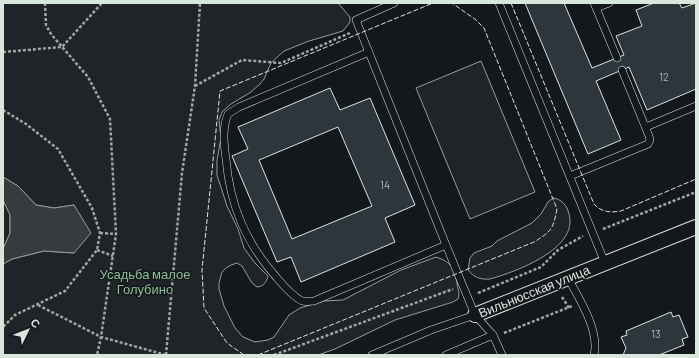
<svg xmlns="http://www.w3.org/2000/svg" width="699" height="358" viewBox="0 0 699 358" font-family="Barlow,sans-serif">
<rect width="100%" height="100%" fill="#14181c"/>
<g fill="#202428" stroke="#939e99">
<path d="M3,3H338L350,17V22L343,31L309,41L284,51L271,63L264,79L260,84L251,92L231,104L222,112L219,120L221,138L217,161V175L227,206L238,229L244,248L255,263L268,276C266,283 264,286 257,287L252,283L242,266L237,263L231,265L226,268L222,272L219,283V289L224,306L235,328L243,337L255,342L268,340L274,337L289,315L300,308L324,301L343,300L401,270L436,257C452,262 454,269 457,283C458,290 460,293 458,299L453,302L395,320L335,349L318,355H3V264L12,259L44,251L74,253V205L54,208L36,205L18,186L3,177Z"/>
<polygon points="481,61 535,192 470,219 416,88"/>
<path d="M553,198C561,199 567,205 569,214C579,249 515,272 490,279C480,280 474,277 468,270L470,258L474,253L492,246L497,241L532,223L541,214L548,202Z"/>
<polygon points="3,200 10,215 10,233 3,249"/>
</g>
<polygon fill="#363b3e" stroke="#939e99" points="3,177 18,186 36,205 54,208 74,205 91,233 74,253 44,251 12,259 3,264 3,249 10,233 10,215 3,200"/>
<g fill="#2c363c" stroke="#d8e6dc" fill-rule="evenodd">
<polygon points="525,3 564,3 592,68 624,55 616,36 642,26 636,10 654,3 679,3 682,8 696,3 696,89 647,110 629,67 596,81 621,140 588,154"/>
<path d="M330,88L340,110L370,98L415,205L385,218L395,242L301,282L291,257L277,262L232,156L248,149L238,127ZM338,127L372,206L292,239L259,160Z"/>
<polygon points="671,312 673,317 679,315 688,337 682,339 684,345 659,355 623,355 626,348 621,337 627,335 626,331"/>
</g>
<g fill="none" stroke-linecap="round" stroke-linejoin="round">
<g stroke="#d8e6dc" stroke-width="8">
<g id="service">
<polyline points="394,3 356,20 446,245 475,315 493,335 502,355"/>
<polyline points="499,3 605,263"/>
<polyline points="594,3 617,58"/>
<polyline points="596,8 609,3"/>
<path d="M369,52L239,107L228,114C222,128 224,144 226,159C230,206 246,243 277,278C282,284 294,297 302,301C305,302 310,301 314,301L446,245"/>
<polyline points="646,127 696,106"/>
<polyline points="570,176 648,144 650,140 649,136 622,70"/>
<path d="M568,278C579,298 600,331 594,355"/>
<polyline points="372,355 431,330 475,315"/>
<polyline points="446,355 493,335"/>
</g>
</g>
<g stroke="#d8e6dc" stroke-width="16">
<polyline id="minor" points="475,315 696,227"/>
</g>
<g stroke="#9da8a2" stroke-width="2.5" stroke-dasharray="3 2" stroke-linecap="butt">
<polyline points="45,3 46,25 51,34 88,77 110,119 116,234 101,337 97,355"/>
<polyline points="3,52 62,47 102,3"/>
<polyline points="195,86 242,60 281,63 350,33"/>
<polyline points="3,110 26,124 58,149 92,208 100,233 97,250 65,291 15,315 3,327"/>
<polyline points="603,229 696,192"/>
<polyline points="100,233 116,234"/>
<polyline points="97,250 113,256"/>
<polyline points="478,293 541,267 558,250 583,236"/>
<polyline points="562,297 569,308"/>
<polyline points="38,305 101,337 166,355"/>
<polyline points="504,333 572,306"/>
<polyline points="166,355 182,173 195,86 200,3"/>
<polyline points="274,355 453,289"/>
</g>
<use href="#service" stroke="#14181c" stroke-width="7"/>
<use href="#minor" stroke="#14181c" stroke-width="14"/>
<g stroke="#d8e6dc" stroke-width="1" stroke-dasharray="5 2" stroke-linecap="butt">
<path d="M511,3L594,204C601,212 611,213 621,211L696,179"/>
<polyline points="244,355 227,343 204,308 202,270 220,91 433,3"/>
<path d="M258,355L534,242C552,231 553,229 557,209L484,28L476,20L452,3"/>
</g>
</g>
<g text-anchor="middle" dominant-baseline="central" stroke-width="3" stroke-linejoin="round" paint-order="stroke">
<g font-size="11" fill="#adbab4">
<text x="664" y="76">12</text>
<text x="385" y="184">14</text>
<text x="656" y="333">13</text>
</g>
<g font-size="13" fill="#8ac095" stroke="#14181c">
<text x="145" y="274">Усадьба малое<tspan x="145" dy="15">Голубино</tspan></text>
</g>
<g font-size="13" fill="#d8e6dc" stroke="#14181c">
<text transform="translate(534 291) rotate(-22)">Вильнюсская улица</text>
</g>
</g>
<rect width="699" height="358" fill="none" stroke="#d8e6dc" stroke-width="8"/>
<g transform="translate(28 330) rotate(47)" stroke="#14181c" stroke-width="3" paint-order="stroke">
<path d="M0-3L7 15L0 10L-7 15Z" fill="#d8e6dc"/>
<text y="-6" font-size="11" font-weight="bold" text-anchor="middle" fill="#d8e6dc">С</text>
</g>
</svg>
